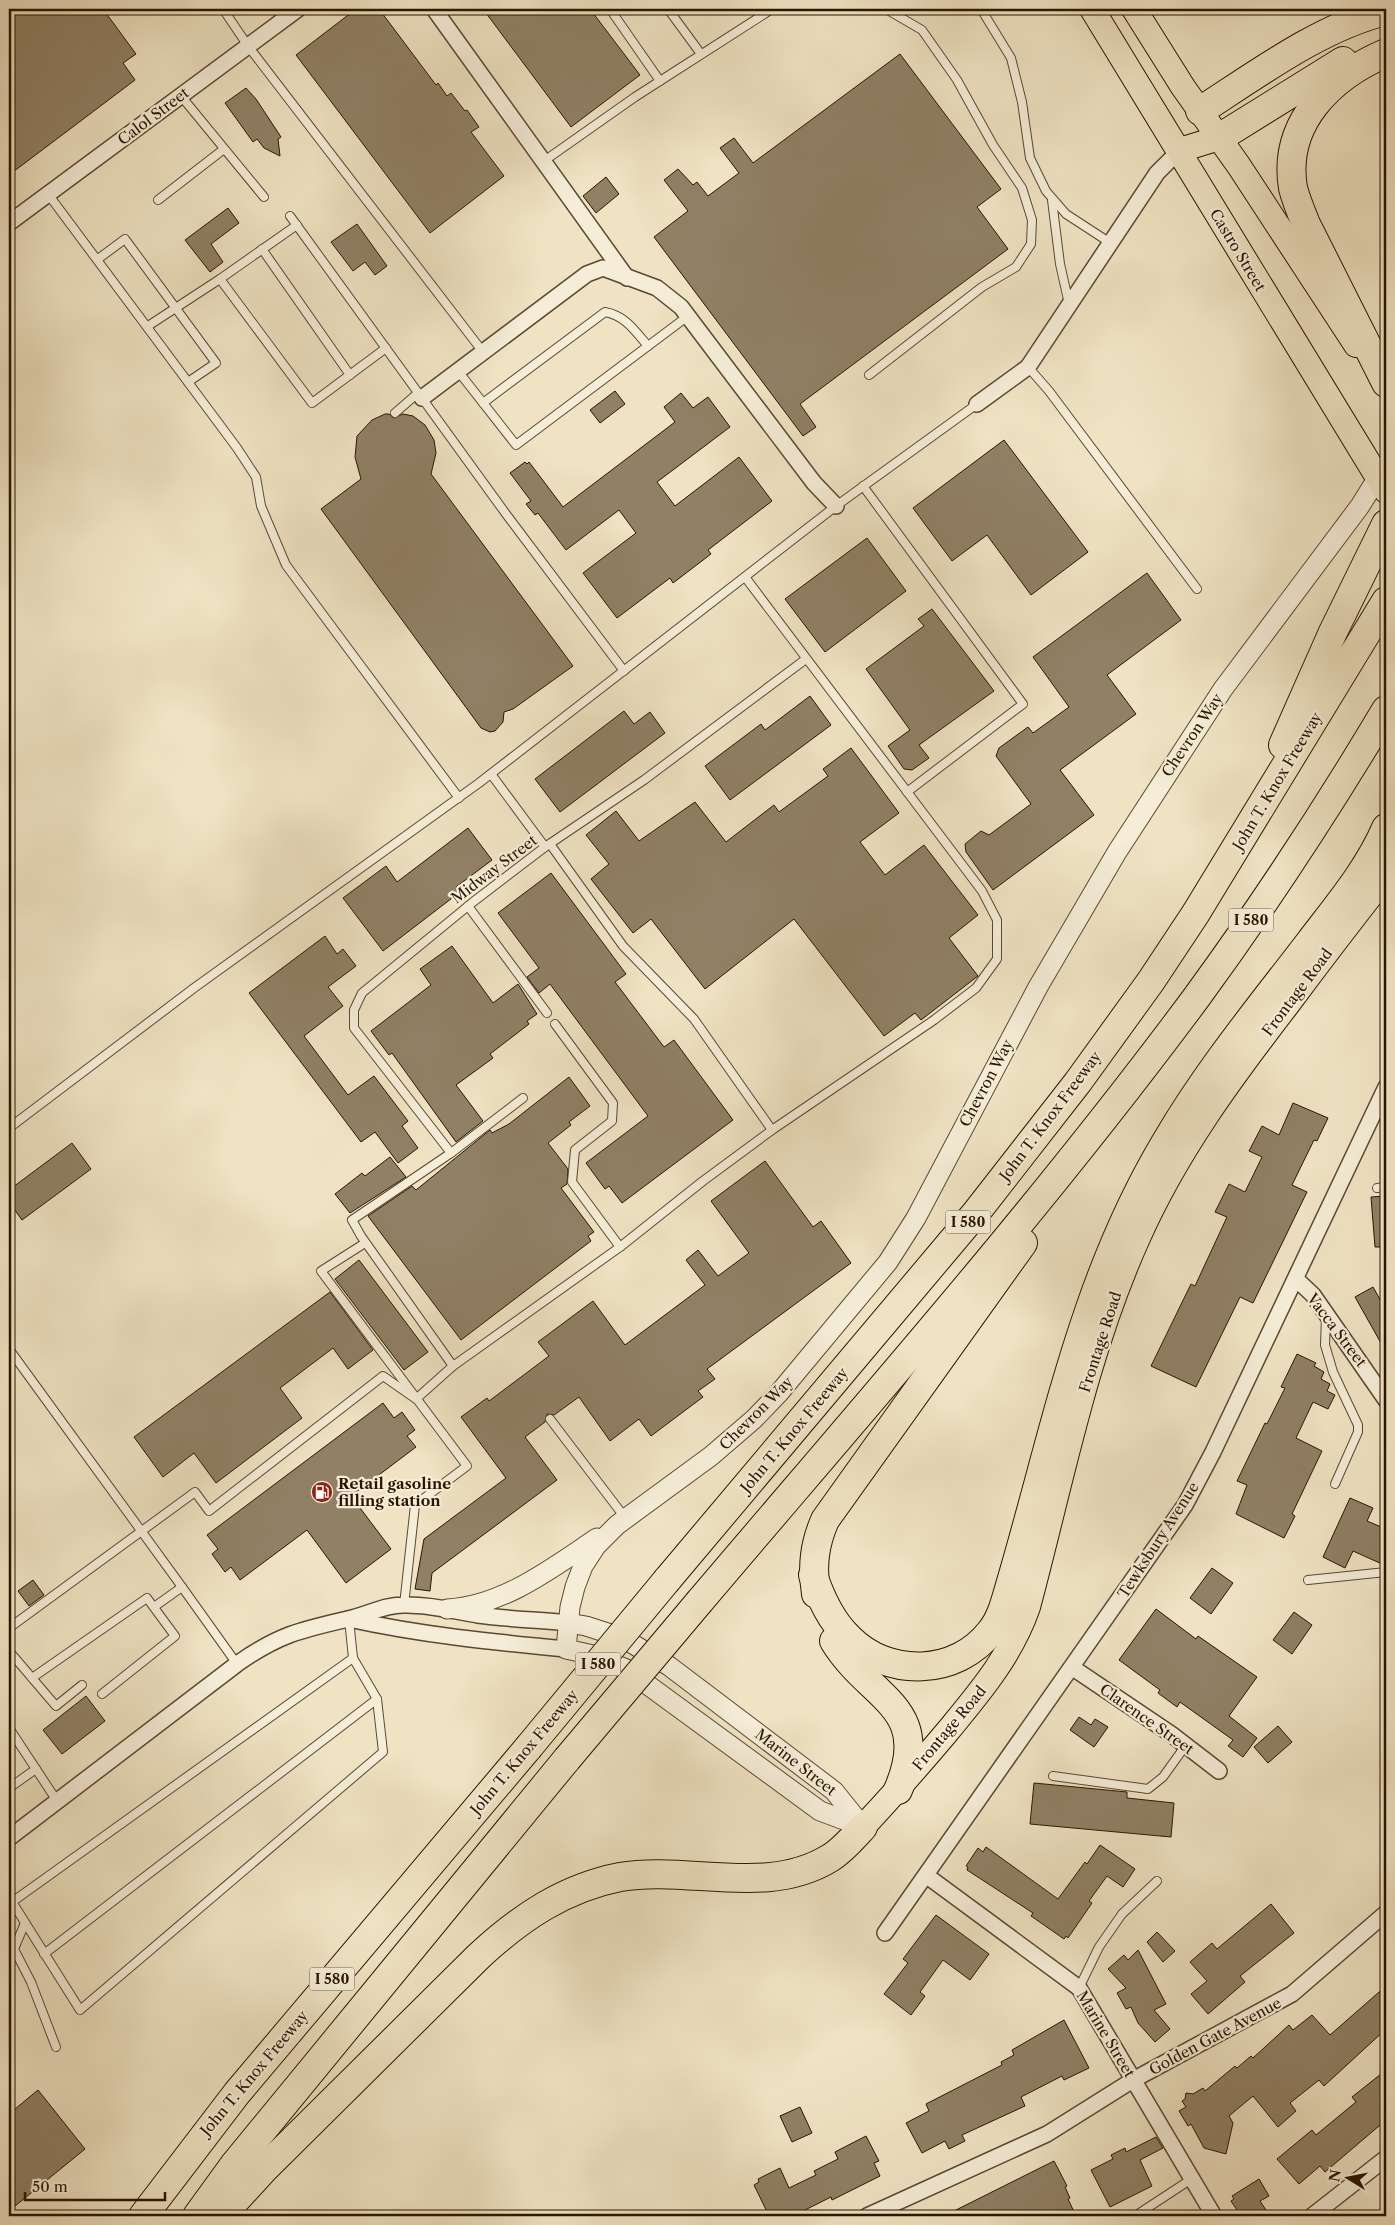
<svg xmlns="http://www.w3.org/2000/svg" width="1395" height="2225" viewBox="0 0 1395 2225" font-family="'Libre Caslon Text',serif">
<rect width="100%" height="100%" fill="#efe3c3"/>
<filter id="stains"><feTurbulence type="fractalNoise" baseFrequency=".004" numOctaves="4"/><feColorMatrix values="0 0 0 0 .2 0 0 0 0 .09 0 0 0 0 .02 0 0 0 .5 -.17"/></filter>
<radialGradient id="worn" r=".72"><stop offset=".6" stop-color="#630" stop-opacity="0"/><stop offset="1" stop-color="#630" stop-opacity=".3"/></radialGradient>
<g fill="#908065" stroke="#291500">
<polygon points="9,9 103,9 136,54 123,63 135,80 9,175"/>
<polygon points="356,9 379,9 436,85 438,83 447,96 451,93 465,111 467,110 479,127 471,132 504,176 430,233 296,55"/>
<polygon points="483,9 590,9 640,75 571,127"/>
<polygon points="900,54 1001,189 977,207 1008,249 800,404 816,427 803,436 654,237 688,211 664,180 678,169 693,185 697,182 708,196 739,173 720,148 734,138 753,163"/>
<polygon points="246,88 256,99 281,137 278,139 280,156 264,148 257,139 253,142 225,103"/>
<polygon points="606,177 619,194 596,213 583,196"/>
<polygon points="228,208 239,223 211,244 223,262 210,272 185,240"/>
<polygon points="357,224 387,266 375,275 365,262 353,271 331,242"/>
<polygon points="615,391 625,404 600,423 590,410"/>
<polygon points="681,393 693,408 708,397 730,427 657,482 675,506 739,457 772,501 708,550 711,554 673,583 670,578 617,618 583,573 636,533 619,510 566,550 538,513 535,515 526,504 531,501 510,473 525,462 527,464 529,462 563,507 675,422 664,407"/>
<polygon points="385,414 389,414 394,418 403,414 413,416 425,425 434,440 436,453 431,474 573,666 513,709 504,712 503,722 495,731 490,732 481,728 321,509 361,479 355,457 357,436 372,420"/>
<polygon points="1004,440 1088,552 1031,595 987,535 952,561 913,508"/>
<polygon points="867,538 906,591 825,652 785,599"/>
<polygon points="1147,573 1181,620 1107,675 1136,714 1060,770 1094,815 993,890 966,852 965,844 981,831 989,835 1031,804 996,756 999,748 1028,727 1033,733 1069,707 1033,657"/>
<polygon points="932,609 994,691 919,745 929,758 912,770 904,769 888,746 910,730 866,669 924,626 918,619"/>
<polygon points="810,696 831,725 730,800 705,766 761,724 765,730"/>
<polygon points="624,711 634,724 650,712 665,733 560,812 535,779"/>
<polygon points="851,748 899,813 860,842 885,875 924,845 978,915 949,938 978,976 921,1020 915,1013 884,1036 794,919 705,989 651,919 633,933 591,879 609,864 586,835 616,811 639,841 695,802 726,842 774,805 779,812 828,776 823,769"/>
<polygon points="468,828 492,860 456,887 460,892 383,951 343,898 386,866 397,882"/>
<polygon points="551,873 626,974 615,982 664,1047 674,1040 733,1120 622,1203 609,1186 605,1189 586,1163 648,1116 550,984 539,993 527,977 539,968 498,913"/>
<polygon points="325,936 337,954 343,949 356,966 328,987 343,1006 304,1036 348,1095 374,1076 408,1121 402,1126 418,1148 398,1163 375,1132 361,1142 249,993"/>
<polygon points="452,946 493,1003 518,984 537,1014 527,1021 529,1024 490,1054 493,1058 456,1085 483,1121 456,1142 392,1053 389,1055 371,1031 431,985 420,969"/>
<polygon points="569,1077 590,1106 569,1122 571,1125 548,1143 568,1169 567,1184 561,1188 594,1232 588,1236 591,1241 461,1340 368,1216 412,1186 416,1190 490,1130 492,1133 509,1124"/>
<polygon points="1293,1103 1328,1118 1317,1141 1314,1140 1292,1185 1307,1192 1253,1303 1240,1297 1196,1387 1151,1366 1191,1284 1195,1286 1227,1217 1215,1212 1229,1184 1245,1192 1262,1157 1249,1151 1262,1126 1279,1135"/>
<polygon points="72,1143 91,1169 22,1220 9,1202 9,1190"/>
<polygon points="390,1157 406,1177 350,1213 335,1194 362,1173 365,1176"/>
<polygon points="765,1161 813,1227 821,1221 851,1263 707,1369 715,1379 698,1391 703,1397 651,1436 639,1419 610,1441 579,1397 554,1415 547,1414 545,1422 525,1437 557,1480 432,1573 430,1591 415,1589 424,1539 506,1478 461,1417 487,1398 489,1401 549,1356 538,1342 593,1301 625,1345 705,1285 686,1260 698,1250 718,1276 749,1253 711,1201"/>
<polygon points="1386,1196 1386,1247 1375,1247 1371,1197"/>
<polygon points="359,1260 428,1352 404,1370 335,1279"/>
<polygon points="1373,1287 1386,1310 1386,1352 1355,1297"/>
<polygon points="330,1292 373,1350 348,1369 333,1348 280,1388 302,1418 216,1483 194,1453 163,1477 134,1437"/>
<polygon points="1297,1354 1316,1363 1314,1366 1324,1372 1321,1379 1330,1384 1327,1391 1335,1395 1328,1409 1313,1402 1296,1438 1322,1451 1292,1514 1295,1516 1284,1538 1236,1514 1247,1485 1237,1481 1265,1423 1267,1424 1285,1388 1281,1387"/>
<polygon points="383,1403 394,1418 402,1412 415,1430 407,1436 416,1447 351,1496 391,1549 346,1583 307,1530 240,1580 231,1567 225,1572 212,1554 218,1549 207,1535"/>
<polygon points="1350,1498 1373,1508 1367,1521 1386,1529 1386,1555 1382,1564 1353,1551 1345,1568 1323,1557"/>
<polygon points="1212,1568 1233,1583 1211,1614 1190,1598"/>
<polygon points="33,1580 44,1595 29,1606 18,1591"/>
<polygon points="1156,1609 1196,1639 1198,1636 1257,1677 1229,1716 1257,1738 1243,1757 1228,1746 1233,1740 1180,1702 1177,1707 1158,1693 1160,1690 1119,1660"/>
<polygon points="1294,1612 1312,1625 1292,1654 1273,1640"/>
<polygon points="86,1696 105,1721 62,1754 43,1730"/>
<polygon points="1079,1717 1091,1725 1095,1719 1108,1727 1094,1747 1070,1730"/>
<polygon points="1278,1726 1292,1742 1268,1763 1254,1747"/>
<polygon points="1034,1783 1127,1792 1127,1798 1174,1803 1171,1837 1030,1824"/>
<polygon points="1100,1845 1135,1869 1123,1887 1107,1876 1089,1901 1092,1903 1068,1938 1066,1936 1064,1939 1031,1916 1033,1913 967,1870 968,1867 966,1866 978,1848 983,1852 986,1847 1058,1899 1085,1862 1087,1864"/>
<polygon points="1271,1904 1294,1933 1240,1976 1245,1982 1208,2014 1191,1994 1207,1981 1190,1962 1212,1943 1217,1949"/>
<polygon points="936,1915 989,1954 970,1980 943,1960 920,1992 925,1996 911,2015 884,1994 908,1963 903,1959"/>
<polygon points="1157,1932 1175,1951 1163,1962 1147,1942"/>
<polygon points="1138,1950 1166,2004 1154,2010 1170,2029 1155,2042 1138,2023 1131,2007 1126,2009 1117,1993 1126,1988 1108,1969 1124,1955 1128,1960"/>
<polygon points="1386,1986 1386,2029 1324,2086 1319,2080 1290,2103 1296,2111 1278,2127 1253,2096 1229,2116 1233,2123 1226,2154 1204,2148 1191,2124 1188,2126 1179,2111 1186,2107 1182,2101 1185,2099 1186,2093 1193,2094 1203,2088 1205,2091 1235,2066 1237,2068 1251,2056 1253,2058 1289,2025 1293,2030 1312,2015 1330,2035"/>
<polygon points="1064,2020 1089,2068 1064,2080 1062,2076 1021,2097 1025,2106 962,2135 965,2141 949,2149 945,2141 922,2153 906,2123 929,2111 926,2104 1002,2065 1001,2062 1014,2055 1012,2050"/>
<polygon points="1386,2070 1386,2120 1325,2172 1320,2166 1299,2184 1277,2159 1312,2130 1316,2135 1356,2102 1352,2097"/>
<polygon points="38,2090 85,2149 9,2211 9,2114"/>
<polygon points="800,2107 812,2133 792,2142 780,2116"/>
<polygon points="866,2136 879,2161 874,2163 880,2176 832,2200 831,2197 793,2216 769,2216 754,2185 759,2182 758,2179 780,2168 789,2188 816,2175 814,2171 838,2159 835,2152"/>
<polygon points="1156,2137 1163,2148 1140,2160 1152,2186 1110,2207 1091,2170 1113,2159 1111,2155 1125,2148 1126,2152"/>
<polygon points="1054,2161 1067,2186 1065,2187 1070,2198 1068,2199 1076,2216 944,2216"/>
<polygon points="1259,2179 1269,2196 1260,2201 1270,2216 1241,2216 1231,2201 1234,2199 1232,2196"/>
</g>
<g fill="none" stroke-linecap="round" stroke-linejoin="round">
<g stroke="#5a4831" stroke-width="10">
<g id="service">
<polyline points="223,9 248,46 483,352"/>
<polyline points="610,9 660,81"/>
<polyline points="668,9 701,54"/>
<polyline points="981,9 1011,58 1022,102 1030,158 1046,191 1066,214 1109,242"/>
<polyline points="181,96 264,197"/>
<polyline points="544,161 635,97 772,9"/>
<polyline points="48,194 237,448 256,477 261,506 286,565 459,798"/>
<polyline points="158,200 224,149"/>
<polyline points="1052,200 1060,264 1069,304"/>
<polyline points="290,216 506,514 624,671"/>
<polyline points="297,225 220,279 312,403 386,348"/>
<polyline points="262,249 350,375"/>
<polyline points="98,259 125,239 216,363 188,382"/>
<polyline points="148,326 220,279"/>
<polyline points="1028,367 1049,391 1197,589"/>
<polyline points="458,371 516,445 688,316"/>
<polyline points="869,375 982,287 1016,267 1031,244 1032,220 1022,188 993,145 957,80 922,30 886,9"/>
<path d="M483,403L605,312C626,316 635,331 648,346"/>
<polyline points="395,413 418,393"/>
<polyline points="863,486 1023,704 907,792"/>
<polyline points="491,774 545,847"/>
<polyline points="550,844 623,946 694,1019 772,1130"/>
<polyline points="468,906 547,1013"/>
<polyline points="555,1024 613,1103 612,1121 575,1150 572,1182 620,1247"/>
<polyline points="9,1128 194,988 479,783 836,506 977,404"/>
<polyline points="451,1153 354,1028 354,1010 362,993 473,902 545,847 644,780 806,659"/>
<polyline points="1377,1188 1386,1187"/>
<polyline points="365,1243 321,1271 467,1466 415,1505 404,1605"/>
<polyline points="1326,1318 1325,1345 1333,1372 1358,1425 1358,1432 1335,1484"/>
<polyline points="9,1349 182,1587"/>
<polyline points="453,1366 361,1236 352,1220 451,1153 523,1098"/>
<polyline points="550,1419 626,1519"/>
<polyline points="1308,1580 1386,1572"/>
<polyline points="154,1607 182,1587 237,1664"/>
<polyline points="9,1628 195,1492 209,1511 383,1376 416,1399 453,1366 620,1247 703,1181 772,1130 934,1020 976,988 997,959 997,920 982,891 745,577"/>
<polyline points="9,1651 56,1706 82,1685"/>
<polyline points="32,1678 147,1598 175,1636 102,1694"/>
<polyline points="9,1728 57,1801"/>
<polyline points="1053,1776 1148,1789 1163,1777 1186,1745"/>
<polyline points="9,1788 36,1769"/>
<polyline points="9,1897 80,2010 383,1752 377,1699 353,1658 349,1619"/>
<polyline points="12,1902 353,1658"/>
<polyline points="25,1923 14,1949 31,1982 56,2047"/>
<polyline points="44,1954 377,1699"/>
<polyline points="1079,1988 1099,1947 1122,1914 1157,1881"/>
<polyline points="1135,2216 1193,2178"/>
</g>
</g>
<g stroke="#5a4831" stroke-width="18">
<g id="minor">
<polyline points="434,9 627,278"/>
<polyline points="9,223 298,9"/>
<polyline points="422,398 587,274 603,268 657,288 681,307 814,483 836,506"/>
<polyline points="977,404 1028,367 1157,173 1180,150"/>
<polyline points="1296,1279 1313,1295 1386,1400"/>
<path d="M349,1619C421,1635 493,1642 566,1649"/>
<polyline points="1073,1668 1171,1734 1219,1771"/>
<path d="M9,1838L237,1664C278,1635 300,1630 348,1619C367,1615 383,1605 403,1605C428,1604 453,1611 478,1615C507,1619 538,1620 568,1623"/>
<polyline points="927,1876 1079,1988 1214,2216"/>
<polyline points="885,1933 1185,1505 1213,1452 1386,1087"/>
<polyline points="867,2216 1047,2134 1133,2080 1292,1994 1386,1913"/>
<polyline points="1312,2216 1386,2158"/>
</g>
</g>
<g stroke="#5a4831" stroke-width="21">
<g id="tertiary">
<path d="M447,1609C503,1606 552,1568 597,1538"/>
<polyline points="568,1623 586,1626 623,1638 669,1666 834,1791 863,1827"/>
<polyline points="863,1827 820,1811 626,1669 593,1655 566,1649 570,1607 575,1587 583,1566 596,1546 617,1525 711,1456 754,1419 779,1393 888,1262 916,1218 1038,987 1117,852 1223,689 1360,506 1378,477"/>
</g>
</g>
<g stroke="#291500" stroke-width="26">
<g id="primary">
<polyline points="1092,9 1386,491"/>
<polyline points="1134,9 1183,87 1239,166 1356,345"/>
<polyline points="1180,150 1219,138"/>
<path d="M863,1827C892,1796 920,1764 947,1732C979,1693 1011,1656 1028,1607C1061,1484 1085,1355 1138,1238C1176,1152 1231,1078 1288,1004C1320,961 1353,918 1386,876"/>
</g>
</g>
<g stroke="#291500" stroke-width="30">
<g id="motorway">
<path d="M1386,53C1332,76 1282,122 1293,188C1296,200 1301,212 1306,224L1386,383"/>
<path d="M1200,111C1256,75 1322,26 1386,11"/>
<polyline points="1219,138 1343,61"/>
<polyline points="1283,745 1333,632 1386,524"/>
<path d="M813,1575C821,1599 831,1621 849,1638C888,1678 957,1676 991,1631C1000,1620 1004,1606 1008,1592C1055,1435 1081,1283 1167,1140C1208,1070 1260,1007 1309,943C1337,906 1368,870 1386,828"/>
<polyline points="667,1580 975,1214 1078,1082 1151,981 1196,913 1386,601"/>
<path d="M816,1594C812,1567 814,1545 825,1520L1023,1243"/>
<path d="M700,1601C868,1403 1041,1207 1196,998C1264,905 1327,809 1386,710"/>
<path d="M834,1641C870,1700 934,1706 898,1790"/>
<polyline points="143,2216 237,2093 528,1748"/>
<polyline points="197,2216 234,2165 567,1759"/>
<path d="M221,2216L264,2169L479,1956C520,1918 564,1888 620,1877C688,1865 767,1897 830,1858C843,1850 853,1838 863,1827"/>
</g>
</g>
<use href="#service" stroke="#f5edd8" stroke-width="8"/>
<use href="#minor" stroke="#f5edd8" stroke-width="15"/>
<use href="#tertiary" stroke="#f5edd8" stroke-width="19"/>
<use href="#primary" stroke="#efe3c3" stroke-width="24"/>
<use href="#motorway" stroke="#efe3c3" stroke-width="28"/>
<g stroke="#291500" stroke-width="30" stroke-linecap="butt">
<g id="motorway-bridge">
<polyline points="528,1748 667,1580"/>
<polyline points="567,1759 700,1601"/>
</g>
</g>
<use href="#motorway-bridge" stroke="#efe3c3" stroke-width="28"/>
</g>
<defs>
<g id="fuel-disc" transform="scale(1.125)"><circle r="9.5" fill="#8f2418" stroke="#f5edd8"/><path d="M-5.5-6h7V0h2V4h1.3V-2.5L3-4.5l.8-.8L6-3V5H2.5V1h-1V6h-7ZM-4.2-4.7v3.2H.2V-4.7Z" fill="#fff"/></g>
</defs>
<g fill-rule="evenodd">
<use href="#fuel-disc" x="322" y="1492"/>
</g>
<g text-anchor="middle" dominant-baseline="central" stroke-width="4.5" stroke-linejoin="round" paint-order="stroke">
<g fill="#f5edd8" stroke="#665641" stroke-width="1">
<rect x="1228.5" y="908.5" width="45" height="23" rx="4"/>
<rect x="945.5" y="1210.5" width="45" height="23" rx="4"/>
<rect x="575.5" y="1652.5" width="45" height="23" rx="4"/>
<rect x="309.5" y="1967.5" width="45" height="23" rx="4"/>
</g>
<g font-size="14" font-weight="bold" fill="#291500">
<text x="1251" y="920">I 580</text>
<text x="968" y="1222">I 580</text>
<text x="598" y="1664">I 580</text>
<text x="332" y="1979">I 580</text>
</g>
<g font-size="15" fill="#291500" stroke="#f5edd8">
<text transform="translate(153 116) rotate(-37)">Calol Street</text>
<text transform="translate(1238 250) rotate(59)">Castro Street</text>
<text transform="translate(1192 735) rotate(-56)">Chevron Way</text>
<text transform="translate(1277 781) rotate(-59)">John T. Knox Freeway</text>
<text transform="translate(494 869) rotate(-37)">Midway Street</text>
<text transform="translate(1297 992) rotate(-53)">Frontage Road</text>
<text transform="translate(986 1083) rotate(-62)">Chevron Way</text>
<text transform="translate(1050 1116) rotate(-53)">John T. Knox Freeway</text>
<text transform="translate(1337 1330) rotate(53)">Vacca Street</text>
<text transform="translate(1100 1342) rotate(-72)">Frontage Road</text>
<text transform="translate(756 1413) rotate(-45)">Chevron Way</text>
<text transform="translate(794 1430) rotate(-50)">John T. Knox Freeway</text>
<text transform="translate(1158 1540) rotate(-57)">Tewksbury Avenue</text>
<text transform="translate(1147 1719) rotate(35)">Clarence Street</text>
<text transform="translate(949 1728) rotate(-50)">Frontage Road</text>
<text transform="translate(524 1752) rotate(-50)">John T. Knox Freeway</text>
<text transform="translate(796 1762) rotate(38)">Marine Street</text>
<text transform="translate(1106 2034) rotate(59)">Marine Street</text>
<text transform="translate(1215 2036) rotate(-28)">Golden Gate Avenue</text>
<text transform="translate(254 2073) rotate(-50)">John T. Knox Freeway</text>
</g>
<g font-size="15" font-weight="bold" fill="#291500" stroke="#f5edd8" text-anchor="start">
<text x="338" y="1483">Retail gasoline<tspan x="338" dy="17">filling station</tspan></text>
</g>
</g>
<rect width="1395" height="2225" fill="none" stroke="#efe3c3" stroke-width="30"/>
<rect x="10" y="10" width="1375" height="2205" fill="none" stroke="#291500" stroke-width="2.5"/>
<rect x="15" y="15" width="1365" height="2195" fill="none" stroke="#291500"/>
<g transform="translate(1348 2178) rotate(280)" stroke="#f5edd8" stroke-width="4" paint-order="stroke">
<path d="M0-4L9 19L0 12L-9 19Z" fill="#291500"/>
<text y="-8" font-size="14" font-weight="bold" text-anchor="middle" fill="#291500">N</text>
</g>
<path d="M25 2192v8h140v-8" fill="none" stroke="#291500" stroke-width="2.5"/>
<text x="32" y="2192" font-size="15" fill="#291500" stroke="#f5edd8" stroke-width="4" paint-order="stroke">50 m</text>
<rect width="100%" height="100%" filter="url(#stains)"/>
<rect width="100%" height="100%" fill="url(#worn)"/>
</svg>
